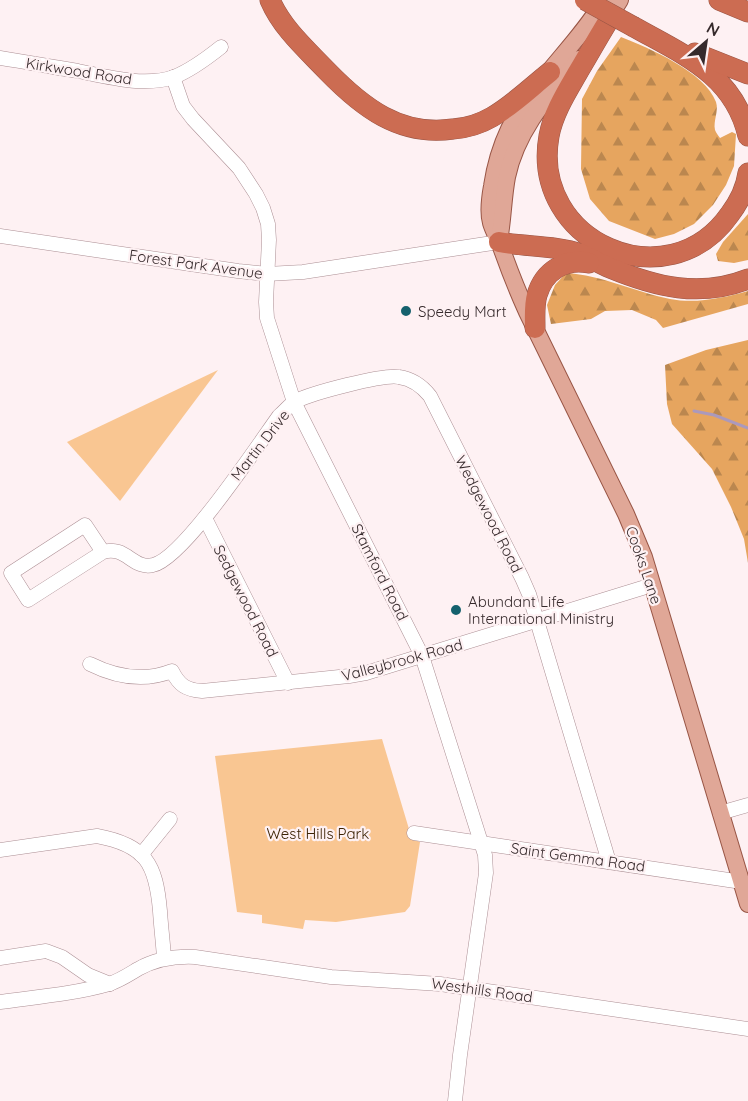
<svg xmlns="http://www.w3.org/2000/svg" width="748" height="1101" viewBox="0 0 748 1101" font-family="Quicksand,sans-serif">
<defs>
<pattern id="forest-firs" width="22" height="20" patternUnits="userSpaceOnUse" patternTransform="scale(1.5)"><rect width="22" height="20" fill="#e6a55f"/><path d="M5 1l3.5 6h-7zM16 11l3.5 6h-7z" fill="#bb874f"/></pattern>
</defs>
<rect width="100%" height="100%" fill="#fef1f3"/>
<g fill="#f9c692">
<polygon points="218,370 120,501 67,442"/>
<polygon points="382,739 412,839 420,842 410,906 405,912 336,922 305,920 303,929 262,923 262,915 237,912 215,756"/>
</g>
<g fill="url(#forest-firs)">
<path d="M621,37C649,48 705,72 716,102C719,111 713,121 715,130C716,133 718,135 720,138L732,132L736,134L734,166L726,185L713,205L694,224L674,234L655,239L609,221L590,199L581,169L582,99L597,71Z"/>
<polygon points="748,214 748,260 734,263 718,261 716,254 723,242"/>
<path d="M566,273C602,275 635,292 670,299C696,304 723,298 748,291V304L663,328L656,320L632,310L605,311L591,319L551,324L547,305L555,285Z"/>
<polygon points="748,340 748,563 744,539 731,507 712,469 672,424 667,404 665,365 706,350"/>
</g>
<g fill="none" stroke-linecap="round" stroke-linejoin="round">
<polyline stroke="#ab99bc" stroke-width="3" points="694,411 714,415 748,428"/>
<g stroke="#ac8f94" stroke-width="15">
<g id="minor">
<path d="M0,58C26,62 52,67 78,71C108,77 144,87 174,77C191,70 206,59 221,47"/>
<polyline points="173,77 183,106 193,119 239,168 256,194 263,208 268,224 269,240 266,302 267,318 294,402 422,656 485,855 486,873 460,1055 455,1101"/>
<polyline points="0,236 238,271 267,274 303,272 499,242"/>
<polyline points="205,518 288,683"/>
<path d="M103,552L85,525L11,573L28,600L103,552C126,545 133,570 153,565C183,559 258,445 279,416C285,411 290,404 296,401C312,393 383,374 399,377C413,379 422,386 430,396L522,578L529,594L609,862"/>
<path d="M90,664C116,677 144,682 172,671C179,685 186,690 202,691L349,676L366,673L652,585"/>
<polyline points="720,813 748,805"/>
<polyline points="414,833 742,882"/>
<path d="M0,850L97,836C146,845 156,864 160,911C161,927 163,942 164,958"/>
<polyline points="141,855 170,819"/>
<polyline points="0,958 46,951 62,957 88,975 110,984"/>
<path d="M0,1002C36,997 74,994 109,984C119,981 128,975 138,969C156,959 174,956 195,957L331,977L440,984L748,1029"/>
</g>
</g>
<g stroke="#985545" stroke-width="18">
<g id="major">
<path d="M604,0C577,46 533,81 509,129C500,148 495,166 492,186C490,197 488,213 491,223C493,230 497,237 500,244C508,267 517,290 527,312L626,514L644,557L748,904"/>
<polyline points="605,24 620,0"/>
<path d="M499,241C503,220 503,198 507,177C517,129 549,95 579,59"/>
</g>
</g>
<g stroke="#985545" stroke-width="21">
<g id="highway">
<path d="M270,0C282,28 306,49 327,71C362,107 400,137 453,129C467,128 480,124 492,117C513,105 531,87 550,72"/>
<polyline points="719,0 748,12"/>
<path d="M612,15C600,34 589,54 577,74C566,93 553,114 549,136C530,242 668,303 730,214C739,202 746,188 748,173"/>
<path d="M634,27C684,55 734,75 748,136"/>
<polyline points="695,53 748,74"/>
<path d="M499,242C526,247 555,245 581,254C591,258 600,264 610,268C656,287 700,298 748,279"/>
<path d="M535,328C535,317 534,305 537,295C544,271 565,258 589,263"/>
</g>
</g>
<use href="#minor" stroke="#fff" stroke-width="14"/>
<use href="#major" stroke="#e0a797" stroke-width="16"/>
<use href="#highway" stroke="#cc6c52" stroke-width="20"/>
<g stroke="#985545" stroke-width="21" stroke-linecap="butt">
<polyline id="highway-bridge" points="585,0 634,27"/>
</g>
<use href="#highway-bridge" stroke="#cc6c52" stroke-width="20"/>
</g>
<g fill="#15616d" stroke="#fef1f3" stroke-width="2">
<circle cx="406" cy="311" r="6"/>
<circle cx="456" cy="610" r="6"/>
</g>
<g text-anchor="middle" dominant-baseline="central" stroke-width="4.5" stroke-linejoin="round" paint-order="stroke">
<g font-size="15" fill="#362a2c" stroke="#fef1f3">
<text transform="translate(79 71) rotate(9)">Kirkwood Road</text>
<text transform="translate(196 264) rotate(8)">Forest Park Avenue</text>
<text transform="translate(260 445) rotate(-52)">Martin Drive</text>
<text transform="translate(489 514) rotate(63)">Wedgewood Road</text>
<text transform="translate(644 565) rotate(71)">Cooks Lane</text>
<text transform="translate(380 572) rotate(63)">Stamford Road</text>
<text transform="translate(246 601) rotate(63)">Sedgewood Road</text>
<text transform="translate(402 660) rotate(-15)">Valleybrook Road</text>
<text transform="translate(578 857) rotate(8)">Saint Gemma Road</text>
<text transform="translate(482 990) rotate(8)">Westhills Road</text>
</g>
<g font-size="15" fill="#362a2c" stroke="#fef1f3" text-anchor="start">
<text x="418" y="311">Speedy Mart</text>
<text x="468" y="601">Abundant Life<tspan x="468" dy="17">International Ministry</tspan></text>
</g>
<g font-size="15" fill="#3c2203" stroke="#fef1f3">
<text x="318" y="833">West Hills Park</text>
</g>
</g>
<g transform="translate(706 42) rotate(29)" stroke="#fef1f3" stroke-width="4.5" paint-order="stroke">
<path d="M0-4.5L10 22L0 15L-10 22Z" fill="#362a2c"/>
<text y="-9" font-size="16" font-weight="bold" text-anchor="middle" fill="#362a2c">N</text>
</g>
</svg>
